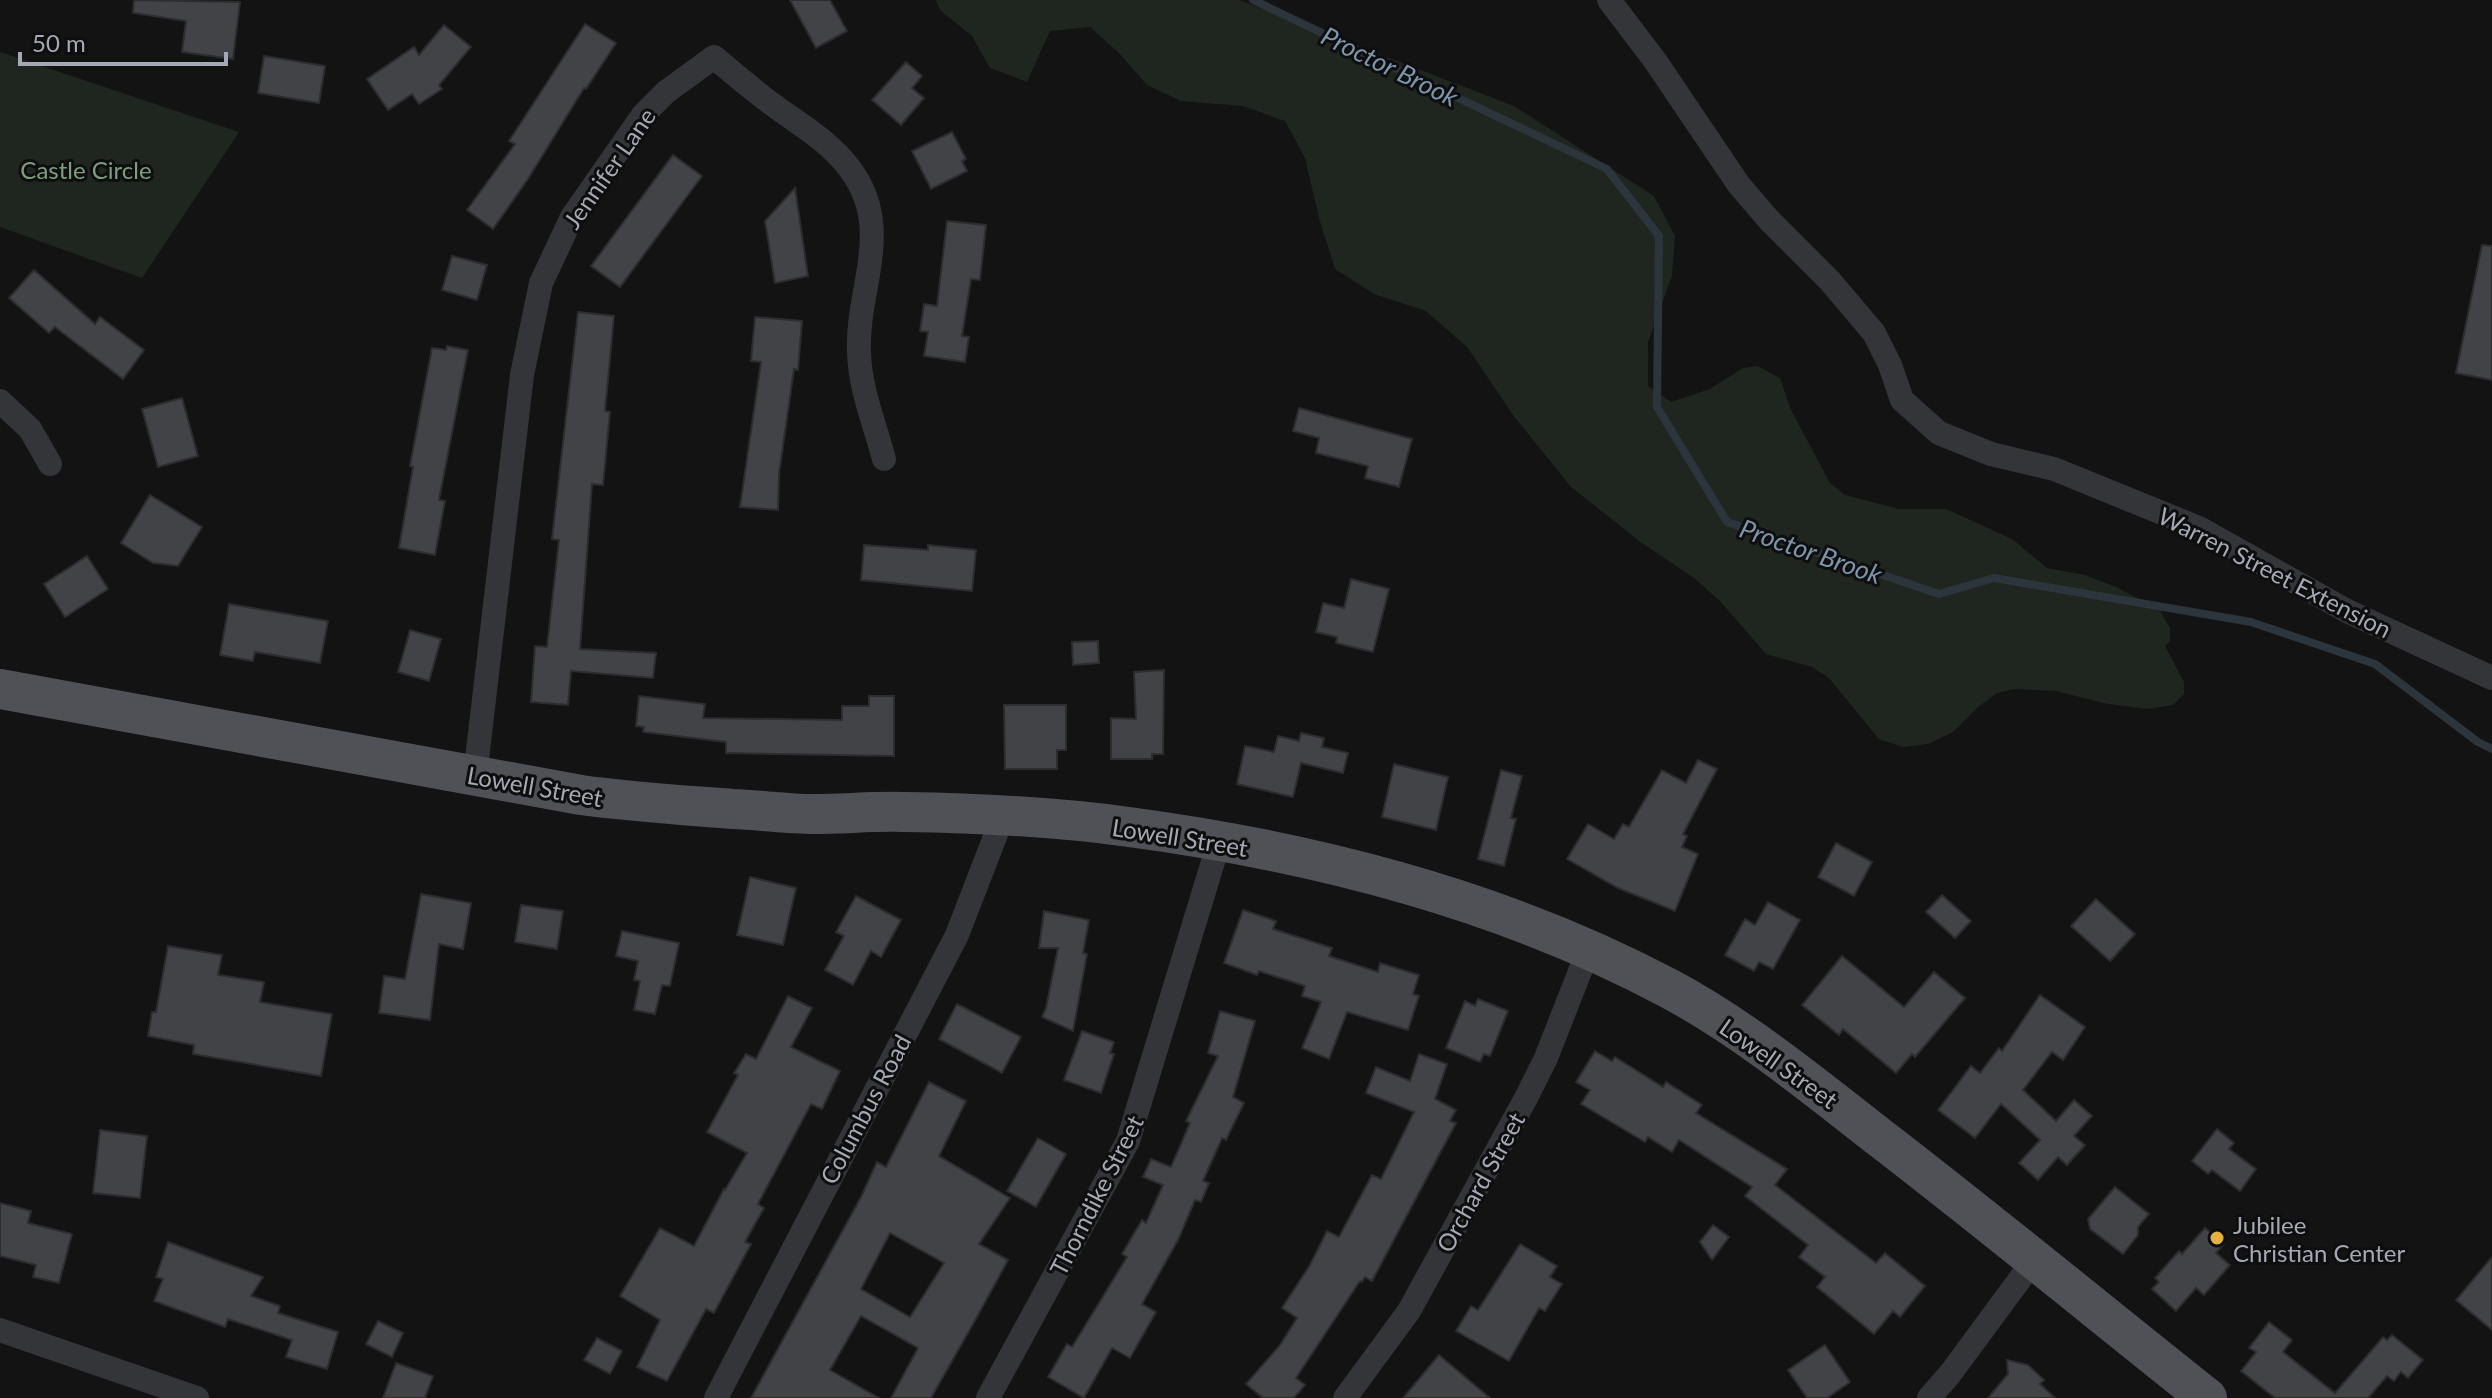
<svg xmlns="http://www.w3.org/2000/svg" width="2492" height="1398" viewBox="0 0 2492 1398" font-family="Lato,sans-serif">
<rect width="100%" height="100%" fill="#131314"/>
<g fill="#1f2620">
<polygon points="936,0 1239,0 1514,106 1654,196 1675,236 1672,276 1648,342 1648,386 1671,402 1710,389 1743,368 1757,366 1780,378 1791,410 1830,483 1845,495 1899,509 1946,509 2012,539 2047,568 2085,575 2116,587 2159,609 2170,628 2170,641 2165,646 2184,682 2184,694 2173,705 2147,709 2103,703 2056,691 2014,689 1997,693 1977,708 1953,732 1928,744 1903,747 1879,739 1829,678 1812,667 1766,654 1720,601 1694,578 1642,543 1571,487 1513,415 1468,348 1426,311 1374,294 1335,269 1319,218 1305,158 1285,121 1243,106 1181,101 1147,85 1119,53 1090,27 1050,31 1027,82 990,68 972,36 940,10"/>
<polygon points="0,52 239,132 142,278 0,227"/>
</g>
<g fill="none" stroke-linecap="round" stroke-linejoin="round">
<polyline stroke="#2d353c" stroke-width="8" points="1253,0 1607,169 1659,236 1657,407 1727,522 1939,594 1994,578 2251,622 2375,664 2478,742 2492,749"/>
</g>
<g fill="#424347" stroke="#2d2d30" stroke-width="2" fill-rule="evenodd">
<polygon points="134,0 240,2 233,59 182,52 186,21 133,13"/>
<polygon points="790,0 830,0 847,31 816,48"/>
<polygon points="585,24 616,43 586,89 584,88 528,179 493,229 467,210 515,144 509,141"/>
<polygon points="444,25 471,47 439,85 442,89 419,104 412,94 388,110 367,79 414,47 419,55"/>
<polygon points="264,56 325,66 319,103 258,93"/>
<polygon points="906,62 922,76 912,88 924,98 901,125 872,100"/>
<polygon points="952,132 966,159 962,161 967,171 931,189 912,151"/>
<polygon points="673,155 702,176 620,287 591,266"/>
<polygon points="795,188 808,276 775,283 765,221"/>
<polygon points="947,221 986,225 980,280 971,279 962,336 969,337 965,362 924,356 928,332 920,331 924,304 937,306"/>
<polygon points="2482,245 2492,246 2492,380 2456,373"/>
<polygon points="452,256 487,265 477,300 442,290"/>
<polygon points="34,270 95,324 100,317 144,350 123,379 55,327 49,333 9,298"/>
<polygon points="578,312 614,316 605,411 610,412 603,485 592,484 580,649 656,653 653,678 571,671 568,705 531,702 535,646 547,647 559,540 552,539"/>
<polygon points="755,317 802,321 798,370 794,369 779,474 778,510 740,507 761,362 751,361"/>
<polygon points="447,346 468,350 439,500 445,501 435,555 399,548 413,467 410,466 432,348 446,350"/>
<polygon points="182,398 198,456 158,467 142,409"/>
<polygon points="1299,408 1412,439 1399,487 1365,478 1368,466 1316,453 1319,438 1293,431"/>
<polygon points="150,495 202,527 178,566 153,563 121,543"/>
<polygon points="864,545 928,550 928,545 976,550 972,591 861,580"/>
<polygon points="87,556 108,589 65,617 44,584"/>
<polygon points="1351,579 1389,589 1373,652 1336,643 1337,637 1316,632 1323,603 1344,608"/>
<polygon points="229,604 328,621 320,663 255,652 253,661 220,655"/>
<polygon points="410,630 441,639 429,681 398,672"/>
<polygon points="1098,641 1099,663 1073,665 1072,642"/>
<polygon points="1164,670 1163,754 1152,754 1152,759 1111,759 1111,718 1136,719 1134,672"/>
<polygon points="639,696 705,704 703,718 842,720 842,706 869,706 869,696 894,696 894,756 726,753 726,742 643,732 644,727 636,726"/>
<polygon points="1004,705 1066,705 1066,750 1057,750 1057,769 1005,769"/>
<polygon points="1301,733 1324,738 1322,747 1348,753 1343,773 1301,763 1293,797 1237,784 1245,746 1274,752 1278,736 1299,741"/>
<polygon points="1698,760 1717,769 1683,834 1687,836 1682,847 1698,854 1675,911 1618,888 1567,859 1588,824 1614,839 1623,824 1629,827 1662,770 1686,783"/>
<polygon points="1394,764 1448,777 1436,830 1382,817"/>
<polygon points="1501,770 1522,776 1511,818 1516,819 1504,866 1478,859"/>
<polygon points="1836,843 1872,862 1854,896 1818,877"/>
<polygon points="750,877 796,888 783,945 737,935"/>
<polygon points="421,894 471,903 463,949 439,944 430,1020 379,1013 384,976 405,979"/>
<polygon points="1942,895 1971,921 1955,938 1926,912"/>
<polygon points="856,896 901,920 881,957 871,951 853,985 825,970 844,936 836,932"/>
<polygon points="2096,899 2135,934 2110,961 2071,926"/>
<polygon points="1768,902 1800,920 1773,969 1759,962 1754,971 1725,955 1745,919 1755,925"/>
<polygon points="521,905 563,911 557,949 515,942"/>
<polygon points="1243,910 1276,921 1273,929 1332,948 1329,956 1378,972 1380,963 1419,975 1413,994 1419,996 1408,1030 1347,1012 1329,1059 1302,1048 1321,1002 1302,996 1305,986 1259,971 1257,975 1224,963"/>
<polygon points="1044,911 1089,920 1083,953 1087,954 1073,1031 1042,1017 1046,1008 1058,948 1039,948"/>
<polygon points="622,931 679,943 670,986 662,985 655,1014 634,1010 640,981 634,980 638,961 616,956"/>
<polygon points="168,946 222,955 218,975 264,982 260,1002 332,1014 321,1076 193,1054 194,1045 148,1036 152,1012 156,1012"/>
<polygon points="1842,956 1904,1007 1934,972 1965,998 1915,1057 1912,1054 1896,1073 1843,1029 1839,1035 1802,1005"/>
<polygon points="2040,995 2085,1027 2063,1060 2052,1052 2023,1090 2056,1121 2074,1100 2092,1116 2074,1136 2085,1145 2067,1165 2058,1157 2038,1180 2019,1163 2040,1140 2001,1104 1975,1138 1938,1110 1971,1066 1980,1073 1999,1048 2002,1051"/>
<polygon points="788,996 812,1008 791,1047 840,1071 822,1109 811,1104 758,1204 764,1208 745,1242 751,1244 714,1313 706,1309 667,1381 637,1367 660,1320 620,1296 660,1228 694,1246 724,1189 725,1190 747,1153 707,1132 738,1075 734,1073 746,1054 756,1059"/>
<polygon points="1478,999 1508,1011 1490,1056 1484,1054 1480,1062 1446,1048 1465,1001 1475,1006"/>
<polygon points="957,1004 1021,1037 1002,1073 939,1039"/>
<polygon points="1220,1011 1255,1021 1233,1097 1244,1103 1226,1140 1222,1138 1203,1181 1209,1183 1201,1202 1195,1200 1178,1240 1142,1304 1156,1312 1130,1358 1112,1348 1084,1398 1048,1377 1067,1344 1072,1347 1096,1308 1127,1257 1122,1254 1142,1220 1146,1223 1163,1185 1143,1177 1151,1159 1171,1167 1190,1123 1186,1121 1218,1056 1208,1053"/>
<polygon points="1082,1031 1114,1042 1110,1053 1114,1054 1101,1093 1064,1080"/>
<polygon points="1595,1051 1612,1061 1615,1057 1663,1087 1666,1082 1702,1105 1696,1113 1787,1169 1775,1185 1876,1263 1885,1253 1925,1286 1900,1317 1893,1311 1874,1334 1817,1287 1825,1277 1799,1257 1808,1245 1745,1196 1752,1187 1679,1140 1672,1152 1648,1137 1645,1142 1581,1104 1590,1090 1576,1082"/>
<polygon points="1419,1054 1447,1064 1435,1099 1456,1110 1450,1121 1456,1123 1372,1281 1365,1277 1362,1282 1360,1281 1296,1378 1305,1385 1294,1398 1263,1398 1246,1384 1280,1345 1297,1318 1282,1308 1310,1265 1327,1231 1339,1237 1372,1175 1381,1179 1414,1112 1366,1093 1376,1067 1410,1081"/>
<path d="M929,1082L966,1101L939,1156L1010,1198L979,1244L1008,1260L977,1317L931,1398H891L918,1348L861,1316L830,1370L879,1398H751L861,1197L877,1162L886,1167ZM890,1233L944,1263L910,1317L861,1289Z"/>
<polygon points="2217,1129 2234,1143 2229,1149 2256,1169 2240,1191 2212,1170 2208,1174 2192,1161"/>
<polygon points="100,1130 147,1136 140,1198 93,1193"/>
<polygon points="1038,1138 1066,1154 1036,1207 1007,1191"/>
<polygon points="2115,1187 2149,1214 2138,1227 2138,1235 2123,1254 2090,1229 2088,1219"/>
<polygon points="0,1203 31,1211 28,1223 72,1234 59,1283 33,1277 36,1265 0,1256"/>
<polygon points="1713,1225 1729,1237 1712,1260 1700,1242"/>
<polygon points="2205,1228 2224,1244 2216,1253 2230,1265 2204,1295 2196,1288 2176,1311 2152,1289 2159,1282 2155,1278 2179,1251 2182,1254"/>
<polygon points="168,1242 263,1277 251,1296 280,1306 278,1313 338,1332 327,1369 286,1357 292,1340 228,1319 225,1327 154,1301 163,1279 156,1277"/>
<polygon points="1520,1244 1557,1266 1550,1277 1562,1284 1545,1311 1539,1308 1509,1361 1456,1331 1471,1306 1478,1310"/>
<polygon points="2492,1257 2492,1330 2456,1300"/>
<polygon points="378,1321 403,1333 392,1357 366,1344"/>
<polygon points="2269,1322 2292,1340 2283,1352 2335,1393 2383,1337 2387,1340 2392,1335 2423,1360 2408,1378 2401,1372 2394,1381 2387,1376 2368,1398 2275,1398 2241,1371 2256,1352 2249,1348"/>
<polygon points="597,1338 622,1351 610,1374 584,1360"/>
<polygon points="1825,1345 1850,1382 1827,1398 1807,1398 1788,1370"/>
<polygon points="1439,1355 1490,1398 1403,1398"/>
<polygon points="2007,1360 2028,1365 2044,1380 2040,1384 2055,1398 1988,1398 2008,1374"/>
<polygon points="396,1363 433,1376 425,1398 383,1398"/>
</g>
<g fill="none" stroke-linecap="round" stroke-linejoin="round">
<g stroke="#343539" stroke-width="24">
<polyline points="1609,0 1656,62 1739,185 1769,220 1830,281 1874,333 1890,365 1902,400 1939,433 1991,454 2054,469 2199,528 2347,611 2492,678"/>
<polyline points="0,401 30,429 50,464"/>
<path d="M475,776L522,375L541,283L572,217L643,115L666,92L714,57C734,74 754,91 776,107C802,126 830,142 850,169C895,229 856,288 859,353C860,389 875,425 884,459"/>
<polyline points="0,1330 197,1398"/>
<polyline points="716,1398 957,935 1003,816"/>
<polyline points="988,1398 1128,1141 1219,842"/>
<polyline points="1345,1398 1409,1311 1526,1098 1546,1058 1588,951"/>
<polyline points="1929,1398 1950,1374 2034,1260"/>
</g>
<path stroke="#505157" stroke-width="40" d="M0,689L581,795C632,802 682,805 733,809C760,810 787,814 814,814C844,814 874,811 904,812C977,813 1057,817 1129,827C1316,852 1503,900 1670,989C1746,1030 1815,1087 1883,1140C1992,1224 2099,1312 2207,1398"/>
</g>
<circle fill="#e3b13c" stroke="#0e0e0f" stroke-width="3" cx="2217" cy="1238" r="8"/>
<g text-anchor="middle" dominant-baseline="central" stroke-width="6" stroke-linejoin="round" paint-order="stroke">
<g font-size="24" fill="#a5a9b3" stroke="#0e0e0f">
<text transform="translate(609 168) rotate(-55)">Jennifer Lane</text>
<text transform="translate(2275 572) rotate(27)">Warren Street Extension</text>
<text transform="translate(535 786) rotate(10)">Lowell Street</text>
<text transform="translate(1180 837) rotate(9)">Lowell Street</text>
<text transform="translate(1779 1063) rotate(35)">Lowell Street</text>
<text transform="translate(865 1109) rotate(-62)">Columbus Road</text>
<text transform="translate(1480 1182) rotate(-61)">Orchard Street</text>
<text transform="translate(1096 1195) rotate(-63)">Thorndike Street</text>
</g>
<g font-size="24" fill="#7d9d81" stroke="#0e0e0f">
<text x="86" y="169">Castle Circle</text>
</g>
<g font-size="24" fill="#a5a9b3" stroke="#0e0e0f" text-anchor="start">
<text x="2233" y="1224">Jubilee<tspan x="2233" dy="28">Christian Center</tspan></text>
</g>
<g font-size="26" font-style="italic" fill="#7e95ac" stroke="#0e0e0f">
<text transform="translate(1390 66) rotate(26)">Proctor Brook</text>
<text transform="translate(1811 551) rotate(19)">Proctor Brook</text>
</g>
</g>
<path d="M20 52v12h206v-12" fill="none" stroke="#a5a9b3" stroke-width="4"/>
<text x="32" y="52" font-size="24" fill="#a5a9b3" stroke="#0e0e0f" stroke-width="6" paint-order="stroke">50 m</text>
</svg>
